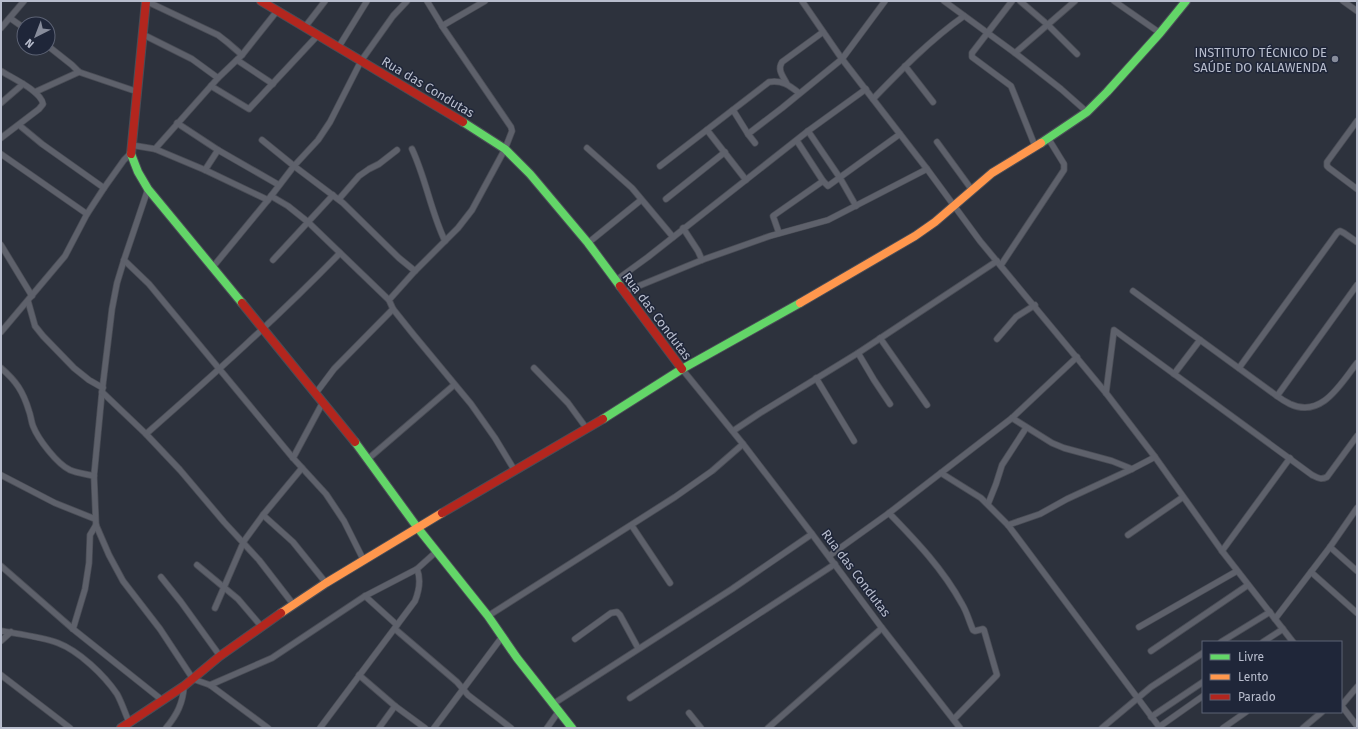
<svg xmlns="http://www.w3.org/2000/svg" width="1358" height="729" viewBox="0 0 1358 729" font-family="'Fira Sans',sans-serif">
<rect width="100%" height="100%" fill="#2d323d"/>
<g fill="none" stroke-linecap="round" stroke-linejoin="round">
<g stroke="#4a4d56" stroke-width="7">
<g id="street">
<polyline points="146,1 218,35 227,42 242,55"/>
<polyline points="802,1 842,59 927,169 980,241 1106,393 1155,457 1222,551 1293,642"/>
<polyline points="944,1 1015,53 1061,89 1087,112"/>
<polyline points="1012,1 972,53 972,57 1011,86 1035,146"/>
<polyline points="1020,1 1048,25 1077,54"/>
<polyline points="1114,1 1160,33"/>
<polyline points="1343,1 1357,11"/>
<polyline points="10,18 24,28"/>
<polyline points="442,26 485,1"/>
<polyline points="305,27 325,1"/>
<polyline points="1,28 24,1"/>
<polyline points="142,34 192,59 218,78"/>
<polyline points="48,46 72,65 79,72 138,92"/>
<polyline points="338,48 367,1"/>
<polyline points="1015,53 1075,1"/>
<polyline points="237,60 273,84"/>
<polyline points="905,66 933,102"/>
<path d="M1,71C12,78 41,91 43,104L39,109L1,138"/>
<path d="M787,84C783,76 777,70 782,62L823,32"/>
<polyline points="211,86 249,109 318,35"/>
<polyline points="35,92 79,72"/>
<path d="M873,99C902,69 930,40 964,16"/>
<polyline points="1,103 23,84"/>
<polyline points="733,110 748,134 755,143"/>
<polyline points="1357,121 1327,162 1327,166 1329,168 1357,189"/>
<polyline points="177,123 218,150 279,185"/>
<polyline points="19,125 42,144 104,188"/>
<polyline points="707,130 746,180"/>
<polyline points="808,131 840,178 856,206"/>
<polyline points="748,134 782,108 842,59 885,1"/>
<polyline points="262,140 294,166 343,203 399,258 415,271"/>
<polyline points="797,141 823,181 828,186 900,134"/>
<polyline points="937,142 972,190"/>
<polyline points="131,145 155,149 205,170 268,200"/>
<polyline points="587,148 632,188 673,237"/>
<polyline points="155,149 218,78 242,55 277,11"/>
<path d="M412,149C426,179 431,212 445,241"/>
<polyline points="1,154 87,214"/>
<path d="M660,166L769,82C782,80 789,85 799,93"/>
<polyline points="205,170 218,150"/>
<polyline points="148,189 124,260 117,283 112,309 102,392 94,476 96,525 109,555 123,581 160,629 193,679 210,685 268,728"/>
<polyline points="271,196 288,206 308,222 389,300 393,309 413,334 471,404 495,438 515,471"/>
<polyline points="339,199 359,176 369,169 379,164 397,150"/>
<polyline points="666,199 725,152"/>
<polyline points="683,228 698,251 702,260"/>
<polyline points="779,233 773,216 823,181"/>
<polyline points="588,243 641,200"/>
<polyline points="1,245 32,296"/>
<polyline points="124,260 149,284 293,458 326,494 344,521 364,561"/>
<polyline points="273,260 333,195"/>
<polyline points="1001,265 1064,170 1064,164 1048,138"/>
<polyline points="212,268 268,200 294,166 318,140 330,122 361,61 393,16 407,1"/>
<polyline points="615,281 648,257 808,131 866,89"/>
<path d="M1133,291L1277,396C1281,399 1286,402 1290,404C1322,419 1341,383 1357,363"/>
<polyline points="624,292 702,260 770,236 828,220 927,169"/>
<polyline points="389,300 415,271 458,228 472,210 505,149 512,131 511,127 444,29 427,1"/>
<polyline points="28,301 35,326 43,336 74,368 89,380 103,388"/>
<polyline points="1,332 65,256 87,214 104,188 124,160 131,153"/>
<polyline points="880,338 927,405"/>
<polyline points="997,339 1016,317 1035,305"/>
<polyline points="858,353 874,380 890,404"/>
<path d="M1,368C16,381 23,391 29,411C31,416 31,421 33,426C38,439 57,464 70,470C77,473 86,474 94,476"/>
<polyline points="534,368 568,403 587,429"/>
<polyline points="1239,368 1337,233 1340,231 1344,233 1357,242"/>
<polyline points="682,369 743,444 812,534 882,628 960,728"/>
<polyline points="1174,374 1200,340"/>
<polyline points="816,378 854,441"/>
<polyline points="102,392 146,434 180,470 224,522 259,560 293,604"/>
<polyline points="316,393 334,369 393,309"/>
<path d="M1106,393L1114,330L1312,475C1318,478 1321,480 1327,477L1357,436"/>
<polyline points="1277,396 1357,285"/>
<polyline points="1012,418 1052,443 1064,448 1112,461 1132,469"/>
<polyline points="733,431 760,413 858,353 997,261"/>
<path d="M146,434C212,376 278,317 340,253"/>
<polyline points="293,458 323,402"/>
<polyline points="368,459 454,385"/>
<polyline points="941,473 981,498 1008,525 1160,728"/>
<polyline points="1,475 55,503 95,519"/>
<polyline points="988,504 996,484 1002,465 1026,428"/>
<path d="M889,513C916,541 943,569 962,604C967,612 969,621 973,630L975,631L983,629L984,630L997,675L954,719"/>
<polyline points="263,515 293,542 326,583"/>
<polyline points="1008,525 1040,514 1067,499 1132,469 1155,457"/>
<polyline points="632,526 670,583"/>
<polyline points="1128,535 1183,497"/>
<polyline points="1330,547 1357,571"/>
<polyline points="1222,551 1290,458"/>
<polyline points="829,556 889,513 1012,418 1077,357"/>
<polyline points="197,565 238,599 261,626"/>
<polyline points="1,566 73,629 162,700"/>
<polyline points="1311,572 1357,613"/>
<polyline points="161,577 181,602 220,656"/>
<polyline points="365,596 397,625"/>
<polyline points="215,608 244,541 263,515 302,468"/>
<polyline points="488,616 675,497 712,471 743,444"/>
<polyline points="1275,619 1330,547 1357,508"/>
<polyline points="1139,627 1237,571"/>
<polyline points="73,629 85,589 89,563 90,535 96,525"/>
<polyline points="395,629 457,682 468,695 511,728"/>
<path d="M1,631C18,634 42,637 58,643C79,651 104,675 117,694C122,703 125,713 129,722"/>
<polyline points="575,639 611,613 617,612 620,615 638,648"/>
<polyline points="1,641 11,632"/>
<polyline points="1221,642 1270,612"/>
<polyline points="1263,642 1283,629"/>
<polyline points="1151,651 1248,585"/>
<polyline points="1,675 70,728"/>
<polyline points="359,675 395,706 425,728"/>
<polyline points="210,685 272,658 365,596 417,569 437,551"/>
<polyline points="630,698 835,564"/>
<polyline points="553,704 732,589 812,534"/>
<polyline points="1341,705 1357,726"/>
<polyline points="1341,706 1357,687"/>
<polyline points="689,713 701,728"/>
<polyline points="1151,717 1203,682"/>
<polyline points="1159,727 1203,696"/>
<path d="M166,728C177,715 183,703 184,686"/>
<path d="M320,728L415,601C419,591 421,579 417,569"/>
<polyline points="379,728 395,706"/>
<polyline points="434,728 502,637"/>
<polyline points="547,728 559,711"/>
<polyline points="768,728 882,628"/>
<polyline points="1102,728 1151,687 1203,653"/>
<polyline points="1223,728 1246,712"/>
<polyline points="1303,728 1322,712"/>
</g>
</g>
<g stroke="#4a4d56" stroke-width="10">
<g id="fast">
<polyline points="463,122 505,149 530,174 588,243 620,286"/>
<polyline points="1041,143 1087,112 1107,92 1160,33 1186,1"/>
<polyline points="131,154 138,172 148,189 242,303"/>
<polyline points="603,419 682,369 800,303"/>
<polyline points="355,442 417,527 488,616 517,658 572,728"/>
</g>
</g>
<g stroke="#4a4d56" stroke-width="10">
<g id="slow">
<polyline points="800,303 915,236 935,222 992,173 1041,143"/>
<polyline points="281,613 326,583 442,513"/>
</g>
</g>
<g stroke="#4a4d56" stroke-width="10">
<g id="jam">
<polyline points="261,1 463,122"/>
<polyline points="131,154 146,1"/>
<polyline points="620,286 682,369"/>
<polyline points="242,303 355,442"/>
<polyline points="442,513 603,419"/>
<polyline points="121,728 184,686 220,656 281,613"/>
</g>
</g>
<use href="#street" stroke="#5e616b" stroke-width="5.5"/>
<use href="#fast" stroke="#63d668" stroke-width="8"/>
<use href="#slow" stroke="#ff974d" stroke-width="8"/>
<use href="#jam" stroke="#b3261e" stroke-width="8"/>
</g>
<circle fill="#878c9b" stroke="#1f2639" stroke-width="1.5" cx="1335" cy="59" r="4"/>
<g text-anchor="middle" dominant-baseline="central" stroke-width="3" stroke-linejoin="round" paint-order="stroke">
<g font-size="13" fill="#b8bdcd" stroke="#1f2639" text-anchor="end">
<text x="1327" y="52">INSTITUTO TÉCNICO DE<tspan x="1327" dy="15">SAÚDE DO KALAWENDA</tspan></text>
</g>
<g font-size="13" fill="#b8bdcd" stroke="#1f2639">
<text transform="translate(428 87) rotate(31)">Rua das Condutas</text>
<text transform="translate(657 316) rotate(53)">Rua das Condutas</text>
<text transform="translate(856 573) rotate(53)">Rua das Condutas</text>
</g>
</g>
<rect width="1358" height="729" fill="none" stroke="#b8bdcd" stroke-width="4"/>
<rect x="1202" y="641" width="140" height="72" fill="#1f2639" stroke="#5c6274"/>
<rect x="1210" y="654" width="20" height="6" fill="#63d668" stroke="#5c6274"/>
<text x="1238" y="661" font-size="12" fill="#b8bdcd">Livre</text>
<rect x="1210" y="674" width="20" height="6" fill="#ff974d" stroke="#5c6274"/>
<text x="1238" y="681" font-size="12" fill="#b8bdcd">Lento</text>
<rect x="1210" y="694" width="20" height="6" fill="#b3261e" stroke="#5c6274"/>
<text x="1238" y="701" font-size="12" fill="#b8bdcd">Parado</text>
<g transform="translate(36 36) rotate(222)"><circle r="19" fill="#1f2639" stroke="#5c6274"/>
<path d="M0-3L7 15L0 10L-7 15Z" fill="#878c9b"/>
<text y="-6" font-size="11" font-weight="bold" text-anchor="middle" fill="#b8bdcd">N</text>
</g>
</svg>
